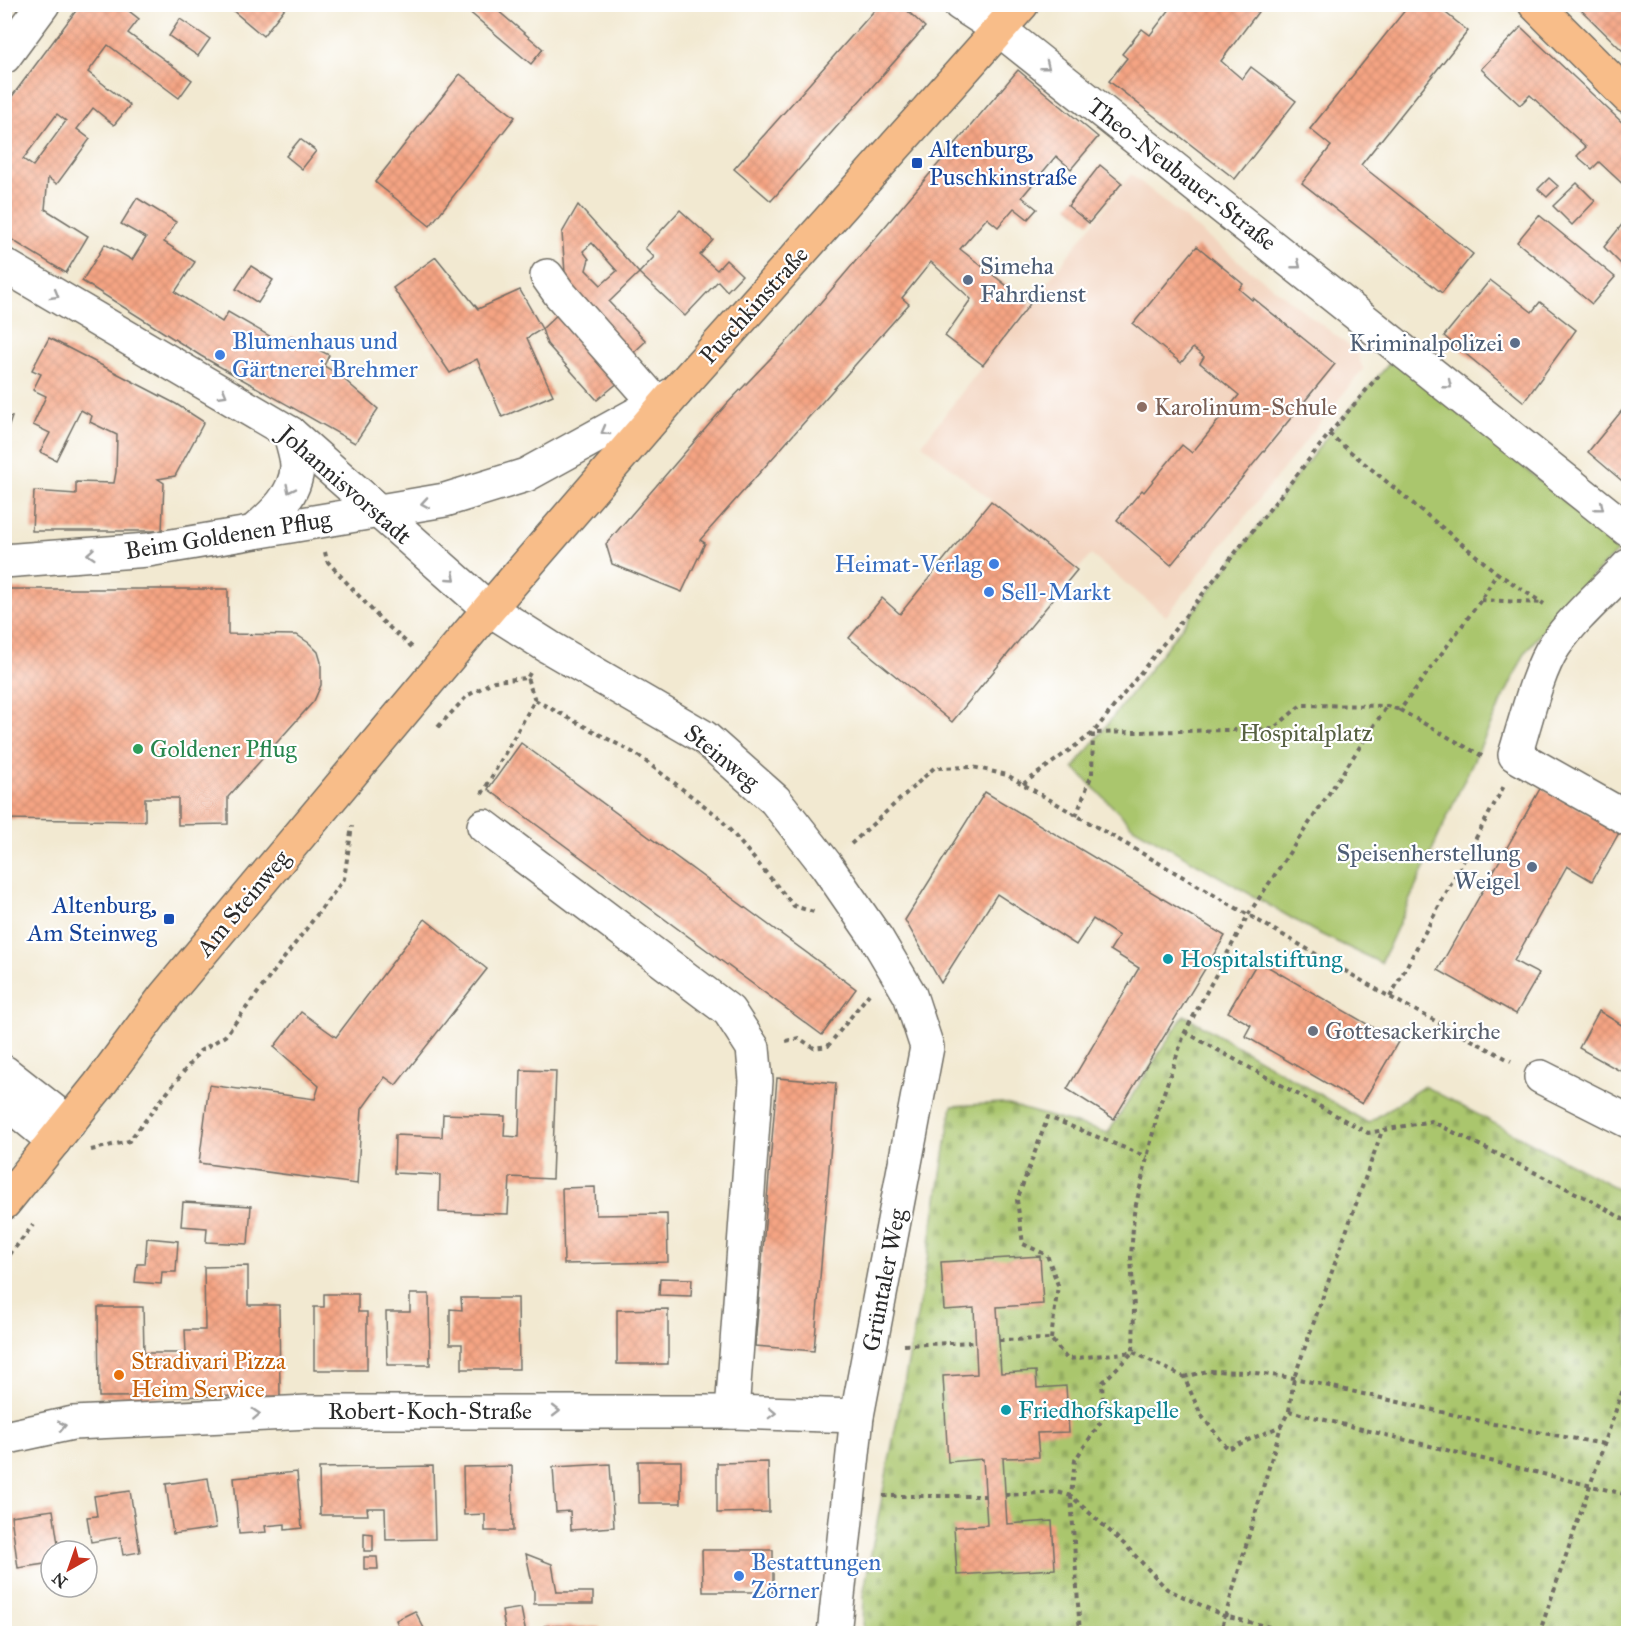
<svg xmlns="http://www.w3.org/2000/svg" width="1633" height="1638" viewBox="0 0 1633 1638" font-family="'IM FELL Great Primer',serif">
<defs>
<pattern id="cemetery-stones" width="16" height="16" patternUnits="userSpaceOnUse" patternTransform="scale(1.5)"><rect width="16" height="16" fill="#aac66d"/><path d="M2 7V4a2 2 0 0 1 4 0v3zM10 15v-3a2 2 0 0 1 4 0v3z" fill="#92aa5f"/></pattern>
<pattern id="building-cross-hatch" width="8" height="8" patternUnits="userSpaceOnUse" patternTransform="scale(1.5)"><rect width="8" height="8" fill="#f5a483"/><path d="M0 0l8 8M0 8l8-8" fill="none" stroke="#d28d71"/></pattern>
</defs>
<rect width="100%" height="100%" fill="#fff"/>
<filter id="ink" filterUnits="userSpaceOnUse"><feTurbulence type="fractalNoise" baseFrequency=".0167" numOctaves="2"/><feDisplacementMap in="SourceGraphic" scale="12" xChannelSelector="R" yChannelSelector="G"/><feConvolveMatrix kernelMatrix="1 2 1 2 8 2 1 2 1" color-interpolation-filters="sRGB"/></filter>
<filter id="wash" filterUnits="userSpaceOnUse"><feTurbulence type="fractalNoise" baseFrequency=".008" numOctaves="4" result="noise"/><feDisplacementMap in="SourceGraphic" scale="24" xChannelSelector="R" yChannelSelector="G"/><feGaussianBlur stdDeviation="1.35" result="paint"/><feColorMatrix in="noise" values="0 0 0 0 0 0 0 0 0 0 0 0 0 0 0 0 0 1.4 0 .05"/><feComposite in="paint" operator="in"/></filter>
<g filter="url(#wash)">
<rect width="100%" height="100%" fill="#f2e9d1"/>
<polygon fill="#f3d4bf" points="1131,174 1206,236 1356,351 1363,369 1166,616 1091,555 1077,570 922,444"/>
<polygon fill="url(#cemetery-stones)" stroke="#6a784c" stroke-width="1.5" points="1184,1015 1368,1123 1424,1086 1628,1194 1628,1633 863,1634 864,1590 923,1285 952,1106 1002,1103 1108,1133"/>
<polygon fill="#aac66d" stroke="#6a784c" stroke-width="1.5" points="1393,359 1621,548 1567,601 1526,651 1460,789 1381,963 1314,931 1133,827 1074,768 1329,434"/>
<g id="blocks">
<g fill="url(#building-cross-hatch)" fill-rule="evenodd">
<path d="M81,4H120L139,19L128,33L192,80L179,98L108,45L88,72L130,105L114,125L93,108L77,129L90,139L57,184L48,178L45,209L88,236L66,273L4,235V107ZM57,114L66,121L33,166L23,159Z"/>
<polygon points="225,4 288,4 263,36"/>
<polygon points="460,4 490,4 543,49 531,64"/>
<polygon points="880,4 900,4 925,27 771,201 734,169"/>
<polygon points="1174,4 1264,4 1221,61 1242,79 1251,67 1296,101 1235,179 1109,81 1127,58 1122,54 1142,29 1150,35"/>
<polygon points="1410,4 1444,4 1441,9 1468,31 1361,165 1473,254 1442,293 1302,183 1331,146 1310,129"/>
<polygon points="1580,4 1628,4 1628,56 1578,7"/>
<polygon points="180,19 210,39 198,56 169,36"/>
<polygon points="1521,27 1628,128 1628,189 1599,162 1592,169 1577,156 1586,147 1530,95 1520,105 1481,69"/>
<polygon points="1018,70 1098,137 1071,169 1056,156 1022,197 1037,209 1028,219 1014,208 998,227 987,218 960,249 1030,304 983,365 945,336 971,299 931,262 902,298 909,304 700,540 705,543 682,592 612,564 606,544 725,406 792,336"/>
<polygon points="460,74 515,117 430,226 375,182"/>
<polygon points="300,139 316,151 302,169 286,156"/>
<polygon points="1100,165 1122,183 1089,223 1068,206"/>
<polygon points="1549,178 1558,186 1547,197 1538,189"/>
<polygon points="1577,183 1595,201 1572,225 1553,206"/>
<polygon points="137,198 176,222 164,242 195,262 175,292 222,322 228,312 285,345 291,336 329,355 324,366 338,374 378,409 355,443 201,356 82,281 105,244 132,260 146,238 121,224"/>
<path d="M578,205L639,273L609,302L646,341L630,356L566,286L562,233ZM592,243L617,271L601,285L586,270L589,259L583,251Z"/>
<polygon points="680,210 713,240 700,255 717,270 726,260 742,275 727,291 718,281 685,316 639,273 654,257 645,248"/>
<polygon points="1539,215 1615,277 1592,304 1517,242"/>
<polygon points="1624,222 1628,226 1628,271 1604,247"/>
<polygon points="1197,246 1243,284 1239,289 1252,300 1253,298 1335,364 1171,565 1117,520 1142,490 1144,492 1182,445 1192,453 1239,395 1200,363 1204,357 1193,348 1181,363 1133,324"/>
<polygon points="436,257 478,309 520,290 542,329 527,338 553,395 502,417 477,359 450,373 393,288"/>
<polygon points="251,266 273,280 258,303 236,289"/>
<polygon points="1490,280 1532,312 1540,302 1576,330 1524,402 1444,336"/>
<polygon points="563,309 624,378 597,400 547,344 542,329"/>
<polygon points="49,338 176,404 204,422 175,476 158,479 164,483 162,531 32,531 34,491 76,494 76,482 114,483 116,472 117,435 90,422 92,416 81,410 56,460 40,452 50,433 33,425 46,396 33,390 41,374 32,370"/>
<polygon points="1624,408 1628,411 1628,486 1588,452"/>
<polygon points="4,416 12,417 5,437 4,437"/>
<polygon points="991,501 1077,570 952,722 849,638 882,598 900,614"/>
<polygon points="4,589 228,589 228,634 297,635 309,643 318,652 321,662 321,685 314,701 228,797 228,824 178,825 178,798 145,798 145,821 4,819"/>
<polygon points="521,743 856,989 822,1035 488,789"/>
<polygon points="1541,787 1620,831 1592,881 1567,866 1514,961 1539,974 1516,1014 1438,970"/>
<polygon points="985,792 1225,936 1114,1119 1067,1089 1139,968 1110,950 1119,936 1093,919 1076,945 997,894 941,983 905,920"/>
<polygon points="425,919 487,969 396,1085 385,1077 362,1109 357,1184 199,1163 209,1085 315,1099 319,1086 274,1047 301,1012 336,1037"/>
<polygon points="1258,961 1398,1042 1362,1104 1245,1036 1251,1025 1228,1012"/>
<polygon points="1599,1011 1628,1029 1628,1056 1620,1071 1579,1048"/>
<polygon points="521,1070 556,1071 552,1179 510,1177 508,1214 439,1212 440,1175 394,1173 395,1135 442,1137 443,1114 505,1116 504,1136 519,1137"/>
<polygon points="777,1078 836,1083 814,1351 755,1346"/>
<polygon points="595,1187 596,1215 667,1214 668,1262 564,1264 562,1188"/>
<polygon points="183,1202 251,1206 248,1244 206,1242 207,1228 181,1226"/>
<polygon points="147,1238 178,1241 176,1272 162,1272 161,1284 135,1282 137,1264 145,1264"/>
<polygon points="1040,1256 1043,1304 997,1307 1001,1373 1036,1371 1037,1388 1066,1386 1069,1432 1037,1433 1039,1457 1003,1458 1007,1524 1052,1521 1055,1569 957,1575 954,1527 987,1525 983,1459 948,1462 943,1376 977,1374 974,1308 944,1310 941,1262"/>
<polygon points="248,1266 248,1305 279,1305 280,1396 99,1397 98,1307 143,1307 144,1353 186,1353 185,1330 205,1330 204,1267"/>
<polygon points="660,1278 692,1279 691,1296 659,1295"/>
<polygon points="324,1294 358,1294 358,1312 367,1312 367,1370 314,1370 314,1307 324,1307"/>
<polygon points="410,1294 429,1294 430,1365 387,1365 386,1312 410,1312"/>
<polygon points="461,1298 518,1298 519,1369 462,1369 462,1344 450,1344 450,1309 462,1310"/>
<polygon points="668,1309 668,1364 617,1364 617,1310"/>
<polygon points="638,1461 681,1461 681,1503 639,1503"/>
<polygon points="768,1462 769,1512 717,1513 717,1463"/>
<polygon points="610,1464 614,1527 571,1530 570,1511 556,1512 553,1467"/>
<polygon points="433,1466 435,1539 386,1540 385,1508 367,1508 368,1515 320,1515 319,1468"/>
<polygon points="512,1466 513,1531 485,1531 485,1514 464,1515 463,1467"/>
<polygon points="297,1472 302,1528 285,1530 285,1524 265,1526 266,1532 239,1534 234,1478"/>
<polygon points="208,1478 216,1528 173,1534 166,1484"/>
<polygon points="130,1491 140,1552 123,1555 120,1537 91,1542 87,1517 97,1516 94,1496"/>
<polygon points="53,1510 59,1551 51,1551 51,1563 18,1568 11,1516"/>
<polygon points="364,1533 373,1534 373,1551 364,1551"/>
<polygon points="702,1550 773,1550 773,1592 703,1592"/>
<polygon points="526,1554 552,1564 557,1592 593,1592 593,1604 534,1604 534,1592"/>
<polygon points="364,1557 377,1557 378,1569 364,1569"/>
<polygon points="521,1608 526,1634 506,1634 502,1611"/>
<polygon points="415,1611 427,1634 402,1634 396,1620"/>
<polygon points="544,1626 600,1627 600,1634 544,1634"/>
</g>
</g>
</g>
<g filter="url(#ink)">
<use href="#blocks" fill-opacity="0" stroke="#716e65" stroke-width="1.5"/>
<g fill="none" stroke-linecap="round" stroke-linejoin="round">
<g stroke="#716e65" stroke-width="36">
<g id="minor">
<polyline points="960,4 1000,30 1628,530"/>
<polyline points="4,57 43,4"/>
<polyline points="4,265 290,433 489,609 549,647 704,737 775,800 826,865 877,939 910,995 927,1047 857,1416 834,1634"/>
<polyline points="547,276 559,293 656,403"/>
<path d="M253,532C272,516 297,494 297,466C297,456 292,443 290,433"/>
<polyline points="4,561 148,550 445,500 526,475 675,393"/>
<path d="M1628,566C1604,592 1575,616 1555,645C1537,671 1525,724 1515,755L1628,819"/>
<polyline points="484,826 729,1011 753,1048 756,1081 732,1412"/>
<polyline points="4,1072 69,1123"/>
<polyline points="1541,1077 1628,1121"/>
<polyline points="4,1100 54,1141"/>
<polyline points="4,1438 73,1423 309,1412 732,1412 857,1416"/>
</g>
</g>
<g stroke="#716e65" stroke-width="36">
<g id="major">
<polyline points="1535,4 1628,97"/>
<polyline points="4,1203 99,1085 165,996 489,609 676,392 1022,4"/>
</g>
</g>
<g stroke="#716e65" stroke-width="4" stroke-dasharray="4.5 4.5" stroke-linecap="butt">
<polyline points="1329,434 1497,573"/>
<polyline points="325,552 327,561 382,621 412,647"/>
<polyline points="1481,600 1543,603"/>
<polyline points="535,700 636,754 719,817 794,906 817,913"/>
<polyline points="438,727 467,696 494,681 527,678 530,673"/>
<polyline points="1482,756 1400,710 1481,600 1497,573 1544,604"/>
<polyline points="1023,784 1093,733 1329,434 1380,374"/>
<polyline points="482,794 535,700 527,678 529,678"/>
<polyline points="1076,816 1092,774 1093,733 1273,729 1301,705 1387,706 1400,710"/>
<polyline points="851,844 934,768 973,767 1007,775 1390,997 1511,1061"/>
<polyline points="1390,997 1504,786"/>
<polyline points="1185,1032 1368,1133 1431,1121 1594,1202 1628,1222"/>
<polyline points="786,1041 799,1038 814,1048 828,1046 869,994"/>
<polyline points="91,1150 129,1141 200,1051 225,1036 344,879 352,826"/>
<polyline points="4,1262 33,1225"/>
<polyline points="1051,1339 1058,1285 1047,1255 1023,1244 1017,1200 1048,1117 1147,1157"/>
<polyline points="999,1340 1051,1339 1067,1359 1133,1352 1184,1377 1201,1415 1228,1449 1281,1426 1289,1411 1628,1495"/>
<polyline points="904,1345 975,1342"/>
<polyline points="1184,1377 1207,1371 1248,1372 1294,1378 1494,1424 1604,1444"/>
<polyline points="1289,1411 1294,1378 1382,1131"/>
<polyline points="1005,1495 1057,1492 1071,1496 1124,1544 1167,1589 1224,1616 1298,1634"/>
<polyline points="883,1496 985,1496"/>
<polyline points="1080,1634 1071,1496 1075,1460 1104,1417 1102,1383 1133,1352 1134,1308 1131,1257 1134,1213 1159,1107 1185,1032 1248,915 1387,706"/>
<polyline points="1220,1634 1281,1426"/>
<polyline points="1539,1634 1628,1375"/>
</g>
<use href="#minor" stroke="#fff" stroke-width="33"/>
<use href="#major" stroke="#f8bd89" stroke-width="33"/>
</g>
<defs><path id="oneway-chevron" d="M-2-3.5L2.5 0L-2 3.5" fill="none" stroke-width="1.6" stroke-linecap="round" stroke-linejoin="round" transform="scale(1.5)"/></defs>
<g stroke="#a0a0a0">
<use href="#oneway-chevron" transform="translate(1046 66) rotate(38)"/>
<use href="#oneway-chevron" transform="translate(1297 265) rotate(38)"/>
<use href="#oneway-chevron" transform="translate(55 295) rotate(30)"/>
<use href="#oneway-chevron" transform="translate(1448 385) rotate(39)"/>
<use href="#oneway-chevron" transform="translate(223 394) rotate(30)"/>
<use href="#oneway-chevron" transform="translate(605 431) rotate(151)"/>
<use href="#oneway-chevron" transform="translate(290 489) rotate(116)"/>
<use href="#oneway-chevron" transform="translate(425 503) rotate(171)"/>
<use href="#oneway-chevron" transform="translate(1600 507) rotate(39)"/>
<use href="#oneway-chevron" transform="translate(91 554) rotate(176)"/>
<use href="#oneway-chevron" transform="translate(452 577) rotate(41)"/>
<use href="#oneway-chevron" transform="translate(556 1411)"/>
<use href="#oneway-chevron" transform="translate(772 1413) rotate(2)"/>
<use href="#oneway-chevron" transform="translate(256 1414) rotate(-3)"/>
<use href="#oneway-chevron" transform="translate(62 1426) rotate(-12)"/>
</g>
</g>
<g fill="#1a4fb4" stroke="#fff" stroke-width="2">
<rect x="911" y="157" width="12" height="12" rx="3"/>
<rect x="163" y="913" width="12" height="12" rx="3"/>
</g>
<g fill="#5c6f8a" stroke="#fff" stroke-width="2">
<circle cx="968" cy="280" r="6"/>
<circle cx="1515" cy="343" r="6"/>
<circle cx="1532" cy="867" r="6"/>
</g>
<g fill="#3f7fe0" stroke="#fff" stroke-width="2">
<circle cx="220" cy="355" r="6"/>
<circle cx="994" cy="564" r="6"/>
<circle cx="989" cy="592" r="6"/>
<circle cx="739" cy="1576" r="6"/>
</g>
<circle fill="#8d6e63" stroke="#fff" stroke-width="2" cx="1142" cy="407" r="6"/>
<circle fill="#2e9e5b" stroke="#fff" stroke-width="2" cx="138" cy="749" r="6"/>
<g fill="#0f9aa8" stroke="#fff" stroke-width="2">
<circle cx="1168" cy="959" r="6"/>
<circle cx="1006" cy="1410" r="6"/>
</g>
<circle fill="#6b7280" stroke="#fff" stroke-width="2" cx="1313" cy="1031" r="6"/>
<circle fill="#e8710a" stroke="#fff" stroke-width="2" cx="119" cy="1375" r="6"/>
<g text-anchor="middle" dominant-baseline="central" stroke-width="4.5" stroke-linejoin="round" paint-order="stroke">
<g font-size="24" fill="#164399" stroke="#fff" text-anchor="start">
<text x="929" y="149">Altenburg,<tspan x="929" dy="28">Puschkinstraße</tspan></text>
<text x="157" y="905" text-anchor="end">Altenburg,<tspan x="157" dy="28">Am Steinweg</tspan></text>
</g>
<g font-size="24" fill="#2b2b2b" stroke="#fff">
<text transform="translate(1182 174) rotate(38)">Theo-Neubauer-Straße</text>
<text transform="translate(754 305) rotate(-48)">Puschkinstraße</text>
<text transform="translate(345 485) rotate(41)">Johannisvorstadt</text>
<text transform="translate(228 535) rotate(-9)">Beim Goldenen Pflug</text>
<text transform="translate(722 757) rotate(39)">Steinweg</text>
<text transform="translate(243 903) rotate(-50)">Am Steinweg</text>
<text transform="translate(884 1280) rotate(-79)">Grüntaler Weg</text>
<text x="430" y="1411">Robert-Koch-Straße</text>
</g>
<g font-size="24" fill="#4e5e75" stroke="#fff" text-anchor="end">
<text x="980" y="266" text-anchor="start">Simeha<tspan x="980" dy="28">Fahrdienst</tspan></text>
<text x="1503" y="343">Kriminalpolizei</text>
<text x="1520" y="853">Speisenherstellung<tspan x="1520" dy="28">Weigel</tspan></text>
</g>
<g font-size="24" fill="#366cbe" stroke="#fff" text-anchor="start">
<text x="232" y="341">Blumenhaus und<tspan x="232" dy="28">Gärtnerei Brehmer</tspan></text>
<text x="982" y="564" text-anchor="end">Heimat-Verlag</text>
<text x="1001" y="592">Sell-Markt</text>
<text x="751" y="1562">Bestattungen<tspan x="751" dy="28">Zörner</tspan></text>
</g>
<g font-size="24" fill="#785e54" stroke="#fff" text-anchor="start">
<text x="1154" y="407">Karolinum-Schule</text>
</g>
<g font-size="24" fill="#576142" stroke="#fff">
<text x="1306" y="733">Hospitalplatz</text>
</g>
<g font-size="24" fill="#27864d" stroke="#fff" text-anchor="start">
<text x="150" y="749">Goldener Pflug</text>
</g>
<g font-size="24" fill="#0d838f" stroke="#fff" text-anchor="start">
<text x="1180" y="959">Hospitalstiftung</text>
<text x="1018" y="1410">Friedhofskapelle</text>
</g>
<g font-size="24" fill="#5b616d" stroke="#fff" text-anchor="start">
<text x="1325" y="1031">Gottesackerkirche</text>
</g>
<g font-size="24" fill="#c56008" stroke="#fff" text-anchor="start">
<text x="131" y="1361">Stradivari Pizza<tspan x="131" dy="28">Heim Service</tspan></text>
</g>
</g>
<rect width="1633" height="1638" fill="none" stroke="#fff" stroke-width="24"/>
<g transform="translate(69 1569) rotate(220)"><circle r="28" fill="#ffffff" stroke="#aaaaaa" stroke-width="1.5"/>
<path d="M0-4.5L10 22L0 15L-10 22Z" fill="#c8321e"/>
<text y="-9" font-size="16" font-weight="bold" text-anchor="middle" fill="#2b2b2b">N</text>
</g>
</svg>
